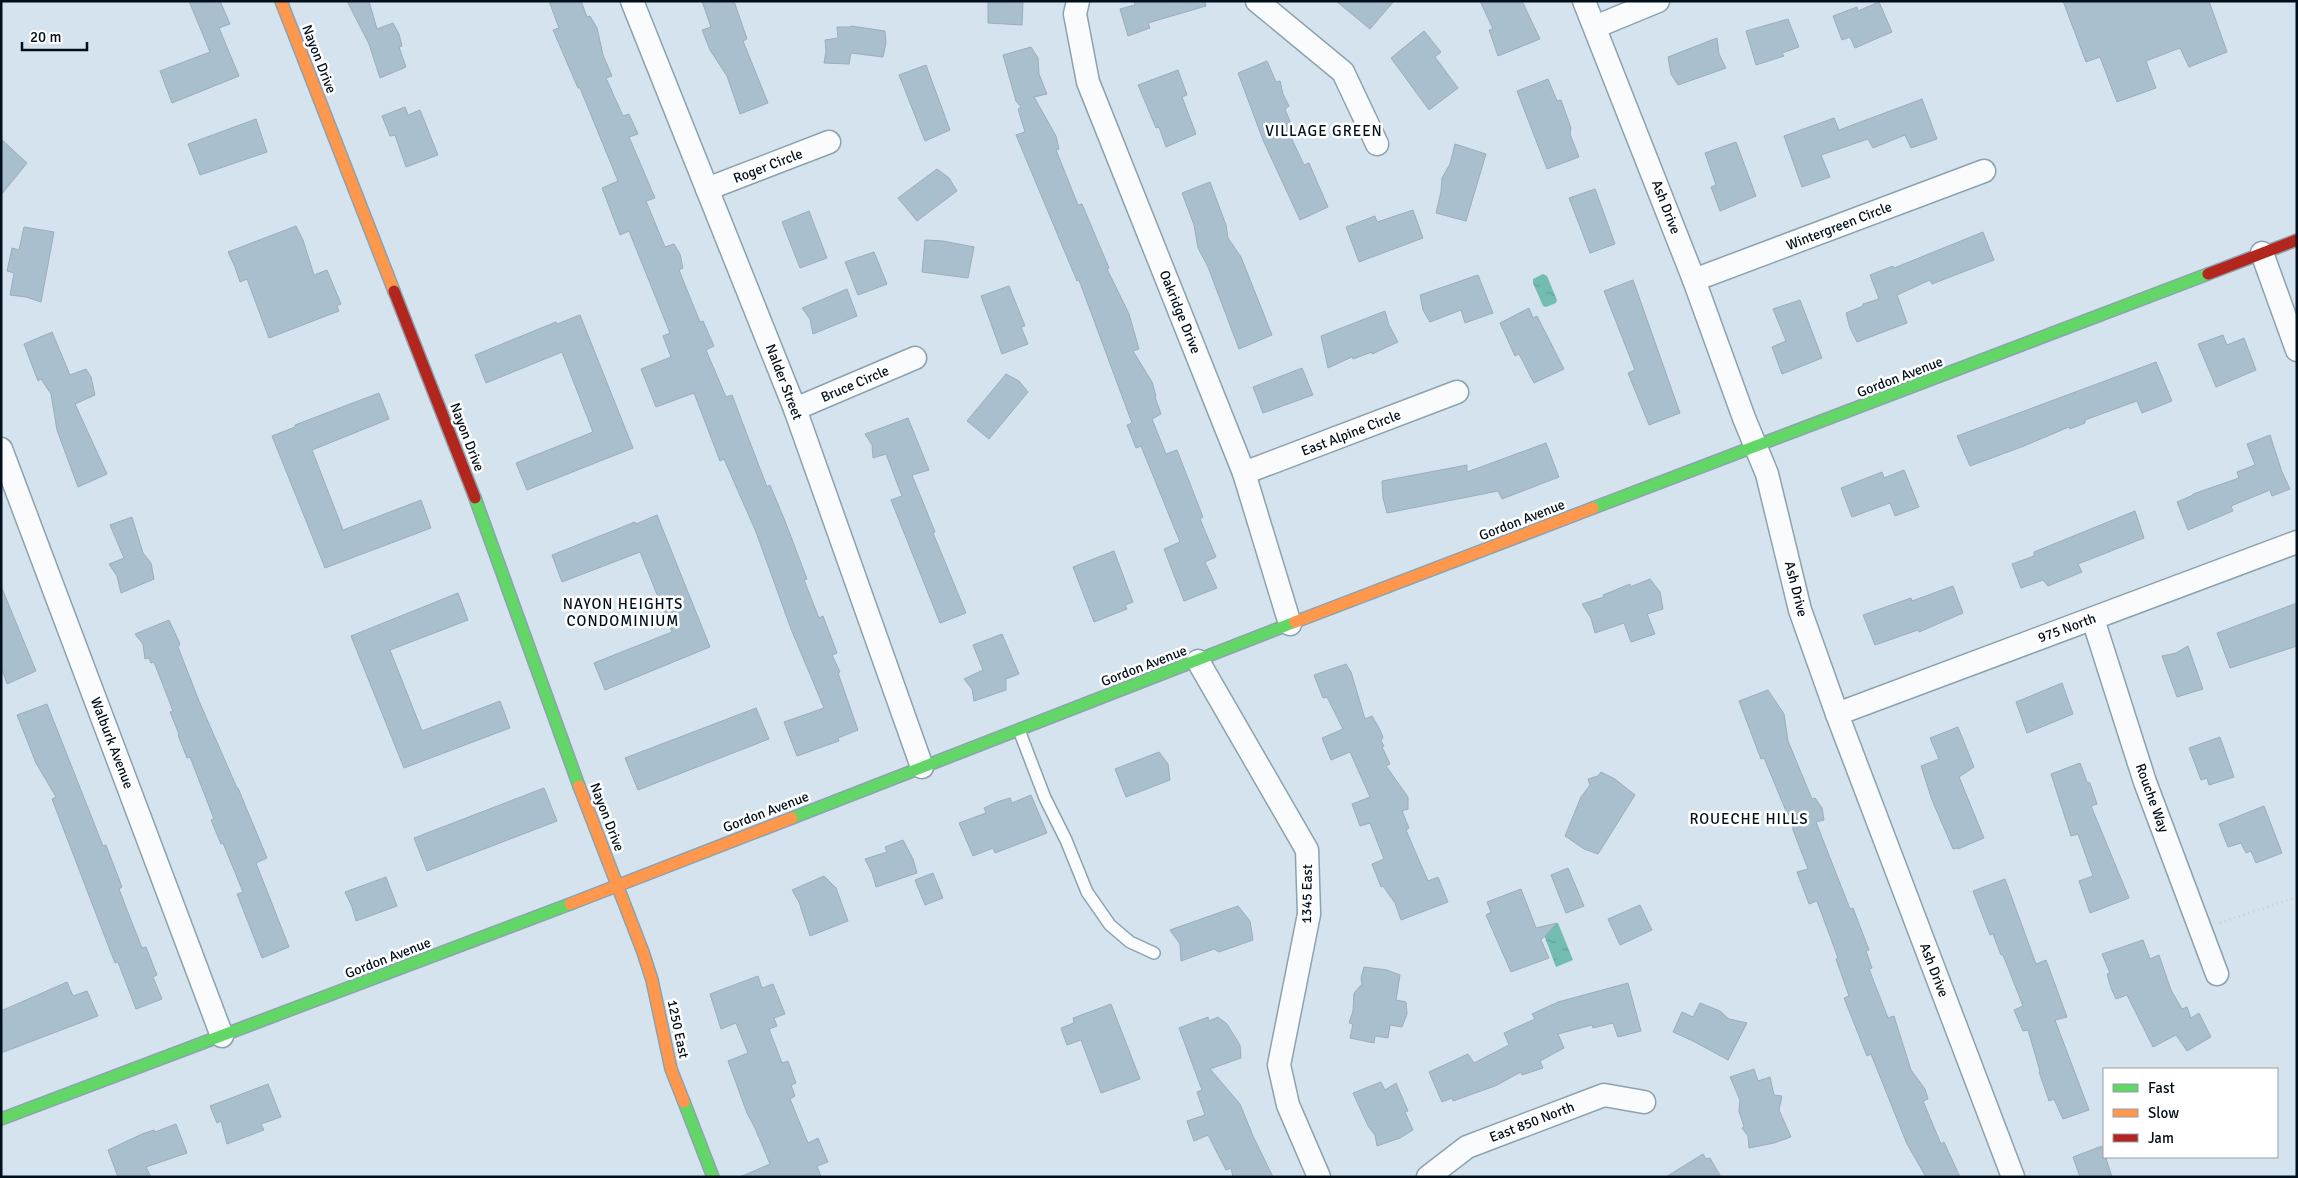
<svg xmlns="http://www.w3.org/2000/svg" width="2298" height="1178" viewBox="0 0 2298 1178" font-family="Signika,sans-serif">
<defs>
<pattern id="water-ripples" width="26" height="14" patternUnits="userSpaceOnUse" patternTransform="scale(1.25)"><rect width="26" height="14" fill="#72bcb2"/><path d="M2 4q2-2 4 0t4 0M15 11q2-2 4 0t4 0" fill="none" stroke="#61a098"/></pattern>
</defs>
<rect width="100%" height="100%" fill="#d4e3ee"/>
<g fill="url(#water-ripples)">
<polygon points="1543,274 1547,276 1557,300 1556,303 1546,307 1543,306 1533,283 1533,279"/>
<polygon points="1558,923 1573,960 1556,967 1542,930"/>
</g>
<g fill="#aabfcd" stroke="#99aebc">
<polygon points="189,1 220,1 230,24 219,28 239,76 172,103 160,71 210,52"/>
<polygon points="347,1 369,1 377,29 393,23 399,34 402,46 399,47 406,67 380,78 369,44"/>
<polygon points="549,1 581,1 587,17 590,16 597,28 603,55 612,76 606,78 623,116 629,114 638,134 629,137 655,198 646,201 665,247 674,244 680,254 683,268 679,270 700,322 703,321 714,346 706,350 726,397 732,395 767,487 770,485 785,521 807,579 804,580 819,618 823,616 837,653 832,655 840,672 838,673 858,730 838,738 839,741 797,756 784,722 824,708 791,629 756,532 724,459 720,461 694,393 656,407 641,369 671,357 663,336 670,333 629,231 620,235 602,188 618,181 580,88 578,88 553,30 559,28"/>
<polygon points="702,1 734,1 747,39 743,41 768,103 740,114 727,76 710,50 702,30 711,27"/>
<polygon points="988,1 1023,1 1022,25 988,23"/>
<polygon points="1134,1 1205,1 1206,6 1148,23 1150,28 1128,36 1120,9 1135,5"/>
<polygon points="1336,1 1394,1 1370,29"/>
<polygon points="1480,1 1522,1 1540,39 1498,56 1489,30 1493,29"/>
<polygon points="2063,1 2209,1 2227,52 2189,67 2180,48 2146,61 2156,88 2117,102 2100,57 2086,62"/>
<polygon points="1879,2 1892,32 1855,48 1850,37 1842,40 1833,16 1857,7 1858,11"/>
<polygon points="1788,19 1799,47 1782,53 1784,56 1756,65 1746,31"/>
<polygon points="851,26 885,31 886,43 883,57 851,53 849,64 824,63 826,51 825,40 838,38 837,27 850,27"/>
<polygon points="1424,31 1441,52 1435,57 1458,88 1429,110 1391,58"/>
<polygon points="1717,38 1719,54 1726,68 1678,85 1671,74 1668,57"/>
<polygon points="1031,47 1038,58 1039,74 1047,94 1034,97 1056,136 1059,149 1056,150 1078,205 1082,204 1109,268 1107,269 1129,314 1139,349 1133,351 1152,382 1156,396 1155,397 1161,414 1152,419 1166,454 1177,450 1203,517 1200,519 1216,557 1205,562 1217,588 1184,601 1164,549 1180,542 1141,446 1136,448 1127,425 1132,423 1079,280 1077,281 1016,135 1025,132 1018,109 1021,107 1016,101 1003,55"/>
<polygon points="1267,61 1276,82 1280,81 1283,94 1289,106 1285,109 1293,129 1288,131 1304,165 1309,163 1328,207 1300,220 1263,140 1238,73"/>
<polygon points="926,65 950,130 925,141 899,75"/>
<polygon points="1178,70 1187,95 1182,97 1196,134 1166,147 1159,127 1156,128 1138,85"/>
<polygon points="1548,79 1557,101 1561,100 1571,128 1570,134 1579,157 1547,169 1517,91"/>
<polygon points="1922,99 1937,139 1911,148 1905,135 1873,148 1868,139 1821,155 1830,177 1802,187 1784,136 1834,118 1839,130"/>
<polygon points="405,107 408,115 420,110 438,155 406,167 395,135 390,136 382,116"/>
<polygon points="256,119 267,152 200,175 188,144"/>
<polygon points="1,139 27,163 1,195"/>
<polygon points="1736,142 1756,196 1720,211 1711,187 1716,185 1705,153"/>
<polygon points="1455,144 1486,154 1466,221 1436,213 1441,192 1442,178 1450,164"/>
<polygon points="937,169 949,178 957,191 917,221 898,198"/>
<polygon points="1210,182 1226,225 1228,238 1241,257 1272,335 1239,349 1208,267 1198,248 1194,225 1182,193"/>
<polygon points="1595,189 1615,244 1590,253 1569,198"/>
<polygon points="1413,210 1423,238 1359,262 1346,227 1375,216 1377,222"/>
<polygon points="809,211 827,258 800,268 782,222"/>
<polygon points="296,226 303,240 314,275 327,270 341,304 337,306 339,311 269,338 247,279 240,282 235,267 228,252"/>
<polygon points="24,227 54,232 41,302 26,297 10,295 14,273 7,271 12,248 19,250"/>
<polygon points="1983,232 1994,260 1932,284 1930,280 1897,295 1907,323 1857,342 1850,328 1846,313 1863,306 1863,304 1879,299 1870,275 1893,266 1894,268"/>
<polygon points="925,240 943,241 974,247 968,278 922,272"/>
<polygon points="874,252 887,284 858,295 845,262"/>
<polygon points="1478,275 1493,313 1465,323 1461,310 1430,322 1423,310 1420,295"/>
<polygon points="1633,280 1680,413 1649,425 1628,373 1635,370 1604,291"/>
<polygon points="1009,286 1025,326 1021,327 1028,344 1002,354 981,296"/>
<polygon points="847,289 857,316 813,334 810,319 802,308"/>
<polygon points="1800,300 1822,358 1782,374 1772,347 1786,341 1773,309"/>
<polygon points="1529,308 1533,318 1537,316 1564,369 1534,383 1519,354 1515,356 1500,323"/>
<polygon points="1385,311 1389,325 1398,342 1372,354 1372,352 1353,359 1352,357 1328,368 1321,336"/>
<polygon points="580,315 633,448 527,490 516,463 593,432 562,352 486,383 475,355 556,322 557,324"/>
<polygon points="52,332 70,375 86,369 91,377 95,395 75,404 107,474 78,487 57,430 51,394 41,379 38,381 24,344"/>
<polygon points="2223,335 2227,345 2244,338 2256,370 2216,387 2198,344"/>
<polygon points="2156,362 2172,401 2142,413 2137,401 2123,406 2085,420 2085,423 2070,429 2069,427 2024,446 1970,466 1957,436"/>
<polygon points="1302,368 1313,395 1263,413 1253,387"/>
<polygon points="1006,374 1019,381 1028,392 989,439 967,421"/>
<polygon points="379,393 389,419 312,450 343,530 421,500 431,528 325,568 272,436 295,427 295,425"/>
<polygon points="908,418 929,470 912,475 935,532 933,533 966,613 940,623 891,500 902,496 886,454 873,458 872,445 865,434"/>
<polygon points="2270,435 2282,472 2290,489 2272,496 2270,490 2231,506 2233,511 2188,530 2177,502 2193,495 2193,494 2239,478 2237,472 2255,465 2247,444"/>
<polygon points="1546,443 1559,477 1502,499 1498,491 1387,513 1383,498 1382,481 1467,465 1467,472"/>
<polygon points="1904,470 1919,507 1895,516 1890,503 1852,517 1841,488 1882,472 1884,478"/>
<polygon points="2135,511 2144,538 2078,564 2082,572 2048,586 2043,580 2021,588 2012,564 2034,556 2034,552"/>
<polygon points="657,515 710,647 605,690 594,663 672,632 640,552 562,582 552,555 635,522 636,524"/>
<polygon points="132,517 143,553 151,563 154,579 121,593 117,576 109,564 124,558 110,525"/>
<polygon points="1114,551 1133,602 1125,605 1127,609 1094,622 1073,567"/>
<polygon points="1650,579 1660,592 1663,609 1647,614 1655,634 1631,642 1624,623 1595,633 1591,618 1582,604 1604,597 1603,595 1630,584 1630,587"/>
<polygon points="1,586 36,671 7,684 1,666"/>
<polygon points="1953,586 1963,613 1919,632 1918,630 1875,645 1863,615 1911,598 1912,601"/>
<polygon points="458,593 468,620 390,650 422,731 500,701 510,728 404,768 351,636"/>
<polygon points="2297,603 2297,646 2230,668 2217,633"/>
<polygon points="169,620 180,644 178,647 199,701 237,788 238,788 267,858 256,863 289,947 262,958 237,894 243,892 223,843 221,844 211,820 214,819 190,757 187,758 178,735 179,734 170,712 173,711 154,662 151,663 149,658 145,659 143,644 135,634"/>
<polygon points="1002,634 1019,674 1006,679 1006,690 974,701 972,689 964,679 983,670 973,645"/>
<polygon points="2188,646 2203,689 2177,697 2162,656 2176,653"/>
<polygon points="1346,664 1351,672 1365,719 1372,716 1379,728 1383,737 1381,741 1384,746 1382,747 1390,764 1386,766 1408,797 1408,809 1402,811 1409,828 1406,830 1428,881 1438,877 1448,902 1401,920 1395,903 1383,886 1381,887 1372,864 1384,859 1370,823 1360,826 1352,804 1370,797 1350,752 1331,760 1322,738 1343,729 1327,697 1323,698 1314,675"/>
<polygon points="2062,683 2073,714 2027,733 2016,702"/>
<polygon points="1768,690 1784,714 1788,741 1812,799 1815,798 1822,808 1824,820 1816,822 1850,909 1853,908 1869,950 1866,951 1872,968 1869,969 1888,1018 1894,1016 1911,1070 1925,1089 1928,1099 1923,1101 1941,1144 1944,1142 1960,1177 1926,1177 1907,1144 1871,1054 1867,1056 1844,998 1849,996 1836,959 1838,958 1817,901 1809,904 1797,872 1808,869 1793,830 1792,819 1786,811 1764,758 1761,759 1739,701"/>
<polygon points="47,704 103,846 106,845 122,887 119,889 127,910 142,948 146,947 157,975 153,977 162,999 136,1009 118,962 115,963 108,945 52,799 56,797 36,763 17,715"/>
<polygon points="756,708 769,739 638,790 625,758"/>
<polygon points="1958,727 1974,767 1959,777 1984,838 1958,849 1958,848 1953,849 1932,800 1921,766 1939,759 1930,738"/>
<polygon points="2220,737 2234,777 2209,785 2207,778 2201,780 2189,748"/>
<polygon points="1159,752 1168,764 1170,780 1126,797 1115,769"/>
<polygon points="2080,763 2087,782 2090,783 2097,804 2091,806 2129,898 2090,913 2079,881 2093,876 2078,834 2071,836 2051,774"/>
<polygon points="1601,772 1615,779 1635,795 1598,854 1584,849 1565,836 1581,797 1590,785 1588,779 1598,776"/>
<polygon points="544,788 557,821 427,871 414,838"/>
<polygon points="1031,795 1047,833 995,853 993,848 973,856 959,823 986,813 984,808 997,802 1010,798 1012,803"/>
<polygon points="2264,806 2282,853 2256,863 2251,851 2246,853 2241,843 2228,847 2219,824"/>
<polygon points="903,840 913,859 917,873 876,887 872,873 865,859 887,852 885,847"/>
<polygon points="1568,868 1584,906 1566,913 1551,875"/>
<polygon points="933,873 943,898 925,905 915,880"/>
<polygon points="824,876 836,888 848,921 810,936 799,902 792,890"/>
<polygon points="386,877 397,906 356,921 352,907 345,892"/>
<polygon points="2005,879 2036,964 2046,960 2067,1017 2055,1020 2089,1110 2063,1119 2054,1099 2049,1101 2039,1072 2040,1071 2028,1030 2023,1031 2014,1010 2023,1006 2003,955 2001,955 1993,934 1990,935 1973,891"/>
<polygon points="1521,889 1536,928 1557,923 1541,940 1549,958 1511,972 1486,915 1491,912 1487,902"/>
<polygon points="1640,905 1652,930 1620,945 1608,919"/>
<polygon points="1238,906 1250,921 1253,940 1219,952 1214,949 1181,961 1180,944 1170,930"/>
<polygon points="2143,940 2150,959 2159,955 2171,990 2182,1009 2187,1007 2191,1018 2199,1013 2211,1037 2187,1051 2176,1035 2153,1047 2127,995 2116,999 2111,988 2107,974 2110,973 2102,954"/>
<polygon points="1364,967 1387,970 1400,975 1396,1000 1406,1002 1407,1014 1402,1027 1390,1025 1388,1038 1375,1036 1374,1043 1350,1038 1353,1024 1349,1023 1353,1011 1354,993 1362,984 1361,978"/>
<polygon points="758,976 762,988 773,984 785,1014 774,1018 777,1026 769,1029 782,1063 788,1061 796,1083 791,1085 795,1096 790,1099 808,1143 818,1138 828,1162 817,1166 821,1177 740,1177 770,1164 755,1128 747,1113 728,1061 748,1053 736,1023 721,1029 710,994"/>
<polygon points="67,982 73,996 87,991 98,1016 1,1053 1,1011"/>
<polygon points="1628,983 1641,1031 1618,1037 1613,1023 1593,1028 1592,1025 1558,1034 1564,1048 1540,1061 1543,1068 1522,1075 1521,1072 1495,1086 1453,1101 1452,1098 1442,1102 1429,1072 1468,1054 1474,1063 1509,1045 1504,1033 1535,1019 1532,1014 1558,1002"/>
<polygon points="1700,1003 1720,1011 1729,1019 1747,1023 1728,1060 1693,1041 1673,1032 1682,1012 1693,1017"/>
<polygon points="1111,1004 1140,1079 1101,1093 1081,1040 1067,1045 1061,1028 1074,1023 1073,1018"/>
<polygon points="1208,1017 1209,1021 1218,1017 1227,1024 1240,1045 1241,1058 1210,1069 1240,1104 1253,1136 1273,1177 1233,1177 1231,1168 1226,1170 1208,1135 1194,1141 1187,1121 1205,1115 1197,1092 1202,1090 1179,1028"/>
<polygon points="1754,1069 1758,1081 1770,1077 1774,1095 1782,1096 1779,1110 1791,1137 1774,1143 1749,1148 1748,1136 1742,1128 1744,1127 1739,1111 1740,1100 1730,1077"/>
<polygon points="1381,1082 1385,1090 1396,1083 1408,1111 1405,1112 1413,1130 1400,1138 1377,1146 1375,1135 1368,1126 1353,1093"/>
<polygon points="268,1084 281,1117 261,1124 264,1130 227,1144 221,1121 217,1123 210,1106"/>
<polygon points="176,1124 187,1153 146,1167 151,1177 118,1177 108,1150 142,1134 154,1130 155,1132"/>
<polygon points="2102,1146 2112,1177 2080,1177 2073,1157"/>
<polygon points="1703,1154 1706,1159 1710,1158 1721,1177 1666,1177"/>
</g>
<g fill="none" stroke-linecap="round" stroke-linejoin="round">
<g stroke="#8ca2af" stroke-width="14">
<polyline id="lane" points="1019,730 1045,798 1066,840 1087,892 1110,925 1130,942 1154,953"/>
</g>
<g stroke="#8ca2af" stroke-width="25">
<g id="street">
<polyline points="632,1 795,409 922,767"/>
<polyline points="1078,1 1075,14 1088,82 1244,473 1290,624"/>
<polyline points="1257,1 1343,72 1377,144"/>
<polyline points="1584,1 1694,280 1744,418 1767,474 1800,610 1837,714 2013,1177"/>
<polyline points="1595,27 1658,1"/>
<polyline points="707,189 829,142"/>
<polyline points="2262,253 2297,350"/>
<polyline points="1694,280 1984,171"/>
<polyline points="795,409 915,358"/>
<polyline points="1,449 222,1036"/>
<polyline points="1244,473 1457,392"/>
<polyline points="2093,619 2145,782 2217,974"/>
<polyline points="1198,661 1307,850 1309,914 1279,1065 1288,1105 1319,1177"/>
<polyline points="1837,714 2297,542"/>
<polyline points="1428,1177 1467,1147 1604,1095 1644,1102"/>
</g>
</g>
<g stroke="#8ca2af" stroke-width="14">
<g id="fast">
<polyline points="475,498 579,786"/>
<polyline points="1593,508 2208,274"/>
<polyline points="792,818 1295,622"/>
<polyline points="684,1102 713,1177"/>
<polyline points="1,1119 570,904"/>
</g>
</g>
<g stroke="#8ca2af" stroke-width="14">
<g id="slow">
<polyline points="281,1 394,291"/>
<polyline points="1295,622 1593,508"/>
<polyline points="579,786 643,952 652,980 671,1069 684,1102"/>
<polyline points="570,904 792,818"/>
</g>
</g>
<g stroke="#8ca2af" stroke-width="14">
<g id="jam">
<polyline points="2208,274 2297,240"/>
<polyline points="394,291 475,498"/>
</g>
</g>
<polyline stroke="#ccd0d4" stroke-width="3" stroke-dasharray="1 4" stroke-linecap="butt" points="2220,923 2297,897"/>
<use href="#lane" stroke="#f9fbfc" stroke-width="11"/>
<use href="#street" stroke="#f9fbfc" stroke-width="22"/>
<use href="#fast" stroke="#63d668" stroke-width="11"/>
<use href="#slow" stroke="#ff974d" stroke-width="11"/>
<use href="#jam" stroke="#b3261e" stroke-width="11"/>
</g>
<g text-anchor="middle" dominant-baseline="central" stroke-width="5" stroke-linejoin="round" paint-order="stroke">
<g font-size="14" fill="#000f1c" stroke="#fff">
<text transform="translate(319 59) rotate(69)">Nayon Drive</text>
<text transform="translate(768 166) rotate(-21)">Roger Circle</text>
<text transform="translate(1666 207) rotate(69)">Ash Drive</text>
<text transform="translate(1839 226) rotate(-21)">Wintergreen Circle</text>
<text transform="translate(1180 312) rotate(68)">Oakridge Drive</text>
<text transform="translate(1900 377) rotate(-21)">Gordon Avenue</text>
<text transform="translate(784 382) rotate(69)">Nalder Street</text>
<text transform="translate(855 384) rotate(-23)">Bruce Circle</text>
<text transform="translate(1351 433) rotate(-21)">East Alpine Circle</text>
<text transform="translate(467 437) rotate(69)">Nayon Drive</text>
<text transform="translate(1522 520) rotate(-21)">Gordon Avenue</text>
<text transform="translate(1796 589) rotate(76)">Ash Drive</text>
<text transform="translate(2067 628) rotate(-20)">975 North</text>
<text transform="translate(1144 666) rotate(-21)">Gordon Avenue</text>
<text transform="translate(112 743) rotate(69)">Walburk Avenue</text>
<text transform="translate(2152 798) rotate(70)">Rouche Way</text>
<text transform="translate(766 812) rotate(-21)">Gordon Avenue</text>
<text transform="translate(607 817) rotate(69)">Nayon Drive</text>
<text transform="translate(1307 894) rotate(-89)">1345 East</text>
<text transform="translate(388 958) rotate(-21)">Gordon Avenue</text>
<text transform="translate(1934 970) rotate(69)">Ash Drive</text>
<text transform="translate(678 1029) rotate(78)">1250 East</text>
<text transform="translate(1532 1122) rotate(-21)">East 850 North</text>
</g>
<g font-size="15" letter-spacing="1" fill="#000f1c" stroke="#fff">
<text x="1324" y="131">VILLAGE GREEN</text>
<text x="623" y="604">NAYON HEIGHTS<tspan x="623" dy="17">CONDOMINIUM</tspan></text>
<text x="1749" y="819">ROUECHE HILLS</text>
</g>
</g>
<rect width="2298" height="1178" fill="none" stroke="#000f1c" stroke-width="5"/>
<rect x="2103" y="1068" width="175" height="90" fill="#ffffff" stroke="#999fa4"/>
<rect x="2113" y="1084" width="25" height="8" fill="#63d668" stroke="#999fa4"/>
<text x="2148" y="1093" font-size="15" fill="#000f1c">Fast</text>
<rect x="2113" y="1109" width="25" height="8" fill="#ff974d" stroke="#999fa4"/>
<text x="2148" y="1118" font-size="15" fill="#000f1c">Slow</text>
<rect x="2113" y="1134" width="25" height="8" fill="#b3261e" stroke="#999fa4"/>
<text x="2148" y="1143" font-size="15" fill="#000f1c">Jam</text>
<path d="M22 42v8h65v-8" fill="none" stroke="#000f1c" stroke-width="2.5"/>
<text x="30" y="42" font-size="15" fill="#000f1c" stroke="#ffffff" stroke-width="4" paint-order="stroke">20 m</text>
</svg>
